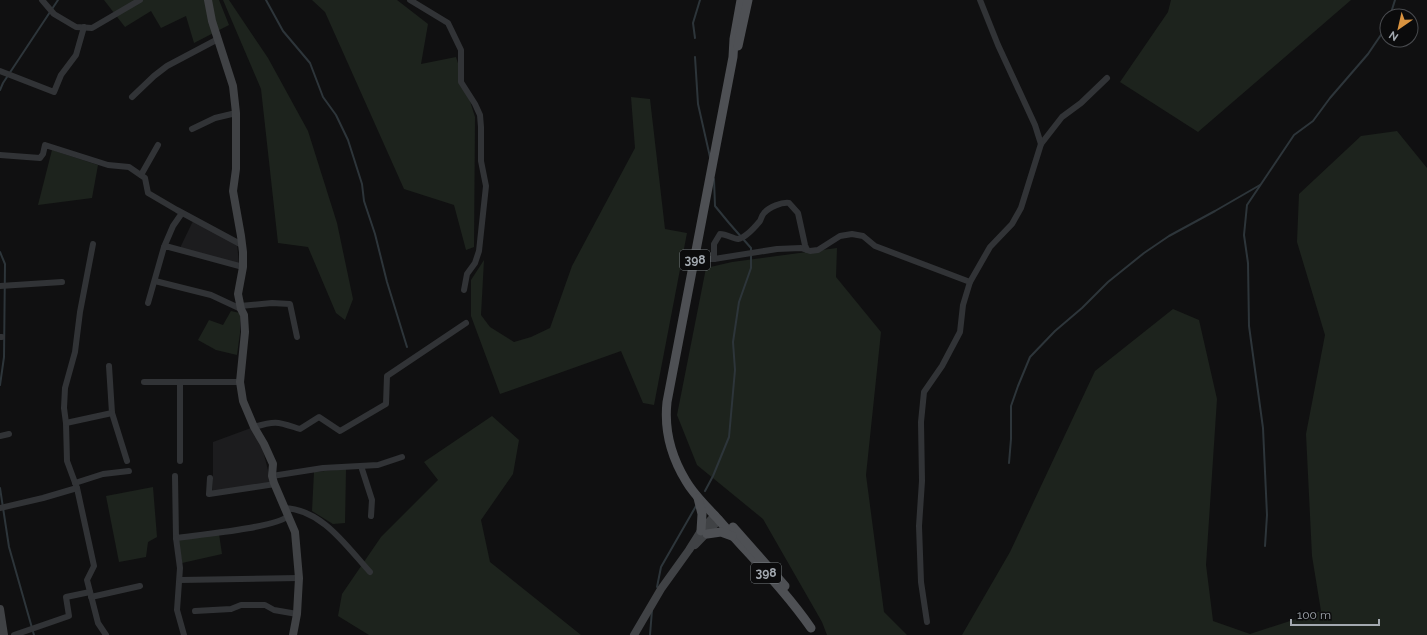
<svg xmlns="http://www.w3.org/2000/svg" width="1427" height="635" viewBox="0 0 1427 635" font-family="Raleway,sans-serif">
<rect width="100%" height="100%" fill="#101011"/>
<g fill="#1c1c1e">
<polygon points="193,221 237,244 239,264 180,248"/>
<polygon points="251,428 262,447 271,482 213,492 213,442"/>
</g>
<g fill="#1d231d">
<polygon points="104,0 219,0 229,25 194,43 186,16 161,28 151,11 125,27"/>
<polygon points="223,0 229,0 268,58 308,131 337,223 353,299 345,320 336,313 308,247 278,243 261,89"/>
<polygon points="312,0 397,0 428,24 421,64 456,57 475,117 474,247 466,250 454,205 404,189 325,12"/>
<polygon points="1171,0 1351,0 1198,132 1120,82 1168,12"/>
<polygon points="631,97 650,99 665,229 687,233 654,405 643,403 621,351 500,394 471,316 471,280 484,260 481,315 490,327 514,342 531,337 550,328 572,266 635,148"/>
<polygon points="1397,131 1427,168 1427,635 962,635 1010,552 1095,371 1173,309 1199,320 1217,399 1206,565 1213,621 1250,634 1321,611 1312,556 1306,434 1325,335 1297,242 1299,194 1361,136"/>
<polygon points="52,150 98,165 92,198 38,205"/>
<polygon points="837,248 836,277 881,332 866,475 884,612 907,635 827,635 822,622 763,519 697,465 677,415 706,268 732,262"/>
<polygon points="231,311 240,313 240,333 237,355 216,350 198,340 209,320 223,325"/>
<polygon points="492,416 519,440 513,474 481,520 490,562 581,635 369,635 338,616 342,594 381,537 438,480 424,462"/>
<polygon points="346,469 345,523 333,524 312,511 314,472"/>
<polygon points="153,487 157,537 148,542 146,557 119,562 106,496"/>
<polygon points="219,534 222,554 182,563 178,540"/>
</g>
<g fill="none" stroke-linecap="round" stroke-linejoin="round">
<g stroke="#2d353a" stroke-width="2">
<polyline points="266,0 283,31 310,63 323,97 336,115 348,140 362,184 364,201 375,234 387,282 407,347"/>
<polyline points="1390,16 1395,0"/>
<polyline points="695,38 693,23 700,0"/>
<polyline points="695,57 698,104 710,157"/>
<polyline points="0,90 3,83 58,0"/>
<polyline points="0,252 5,264 4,357 0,385"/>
<polyline points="1009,463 1011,439 1011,406 1018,386 1030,357 1055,331 1082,308 1108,282 1144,253 1169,236 1215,211 1260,185"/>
<polyline points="0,488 9,547 34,635"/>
<polyline points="705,491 713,476 729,437 735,370 733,342 739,302 751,268 751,248 729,223 715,206 714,179"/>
<polyline points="1265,546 1267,515 1263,428 1249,326 1248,263 1244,235 1247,205 1294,135 1313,121 1330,98 1368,54 1387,26"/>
<polyline points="657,587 661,567 696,506"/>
<polyline points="650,635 652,610"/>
</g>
<g stroke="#313336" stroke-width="6">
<polyline points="42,0 54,14 76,27 92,28 140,0"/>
<polyline points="410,0 448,23 461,50 461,82 475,104 480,115 481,127 481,161 486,186 479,251 475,263 467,274 464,290"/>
<polyline points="0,71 54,92 61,75 76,55 84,27"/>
<polyline points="132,97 154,76 167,66 218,39"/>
<polyline points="192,129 215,118 236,113"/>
<polyline points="1041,144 1062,117 1081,103 1107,78"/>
<polyline points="0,155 40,158 43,154 45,145 108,165 129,167 145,178 148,193 177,210 242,245"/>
<polyline points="141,175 158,145"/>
<polyline points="93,244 80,312 75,352 65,388 64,408 66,423 67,461 77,488 94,566 87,580 98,623 106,635"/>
<polyline points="164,247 173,226 182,213"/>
<polyline points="695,255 707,259 714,259 777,249 801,248 810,251 818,250 840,236 852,234 863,236 875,246 970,282"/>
<path d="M714,259V244L720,234C727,234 733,239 738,239C745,238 755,227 760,221C761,219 762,215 764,213C769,207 782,202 789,203L798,213L805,245L807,250"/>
<polyline points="155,281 211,295 241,309"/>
<polyline points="0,286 62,282"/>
<polyline points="148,303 164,247 169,247 243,267"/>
<polyline points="240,306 272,303 290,304 297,337"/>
<polyline points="0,337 2,337"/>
<polyline points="109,366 112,413 127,461"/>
<polyline points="144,382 240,382"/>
<polyline points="66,423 112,413"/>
<path d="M254,427C277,420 278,422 300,429L319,417L340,431L386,404L387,376L466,323"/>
<polyline points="0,436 9,434"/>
<polyline points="180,461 180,382"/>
<polyline points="361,466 372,500 371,516"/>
<path d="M175,476L176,538C197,535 276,528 288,516"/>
<polyline points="272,476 323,468 378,465 402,457"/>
<polyline points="210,478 209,494 275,484"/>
<polyline points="75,483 103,474 129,471"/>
<polyline points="0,508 43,498 77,488"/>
<path d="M284,508C322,509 347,547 370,572"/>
<polyline points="176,538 180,568 177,610 184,635"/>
<polyline points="180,580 299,578"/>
<polyline points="91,597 140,586"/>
<polyline points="195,611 231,609 241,605 265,605 274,610 297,614"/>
<polyline points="927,622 921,582 919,526 922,481 921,422 924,392 942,366 960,332 963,305 970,282 990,247 1012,224 1021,208 1041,144 1035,125 998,45 980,0"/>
<polyline points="14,635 69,616 66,597 90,592"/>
</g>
<g stroke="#404245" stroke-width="8">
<polyline points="208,0 212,21 233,86 236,113 236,169 233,191 241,236 243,252 243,267 238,294 241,309 244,315 245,332 240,382 243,401 254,427 264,444 273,464 272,476 274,483 295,532 299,578 297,614 293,635"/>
<polyline points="695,545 719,520"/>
<polyline points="0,609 4,635"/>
<polyline points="634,635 661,589 689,550 701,531 715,515"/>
</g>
<g stroke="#4e5054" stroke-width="9">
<path d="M741,0L734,39L733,57L667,402C664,430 672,458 686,481C694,495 707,507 718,519C749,555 784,589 811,628"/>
<polyline points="738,46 748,0"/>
<polyline points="698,498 702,514 701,531"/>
<polyline points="733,527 785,586"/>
<polyline points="707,534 721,532 732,536"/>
</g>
</g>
<g text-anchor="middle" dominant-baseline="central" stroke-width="4" stroke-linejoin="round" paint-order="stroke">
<g fill="#0b0b0c" stroke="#757a7f" stroke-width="1">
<rect x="680" y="250" width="30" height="20" rx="3"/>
<rect x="751" y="563" width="30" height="20" rx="3"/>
</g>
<g font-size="12" font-weight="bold" fill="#a3a9b0">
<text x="695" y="260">398</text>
<text x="766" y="573">398</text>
</g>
</g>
<g transform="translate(1399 28) rotate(214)"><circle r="19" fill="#0b0b0c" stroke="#484a4e"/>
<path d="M0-3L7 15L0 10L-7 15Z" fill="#d99340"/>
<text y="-6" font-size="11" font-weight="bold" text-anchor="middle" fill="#a3a9b0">N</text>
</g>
<path d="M1291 619v6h88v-6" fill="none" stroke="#a3a9b0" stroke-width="2"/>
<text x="1297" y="619" font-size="12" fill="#a3a9b0" stroke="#0b0b0c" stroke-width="3" paint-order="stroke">100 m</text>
</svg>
